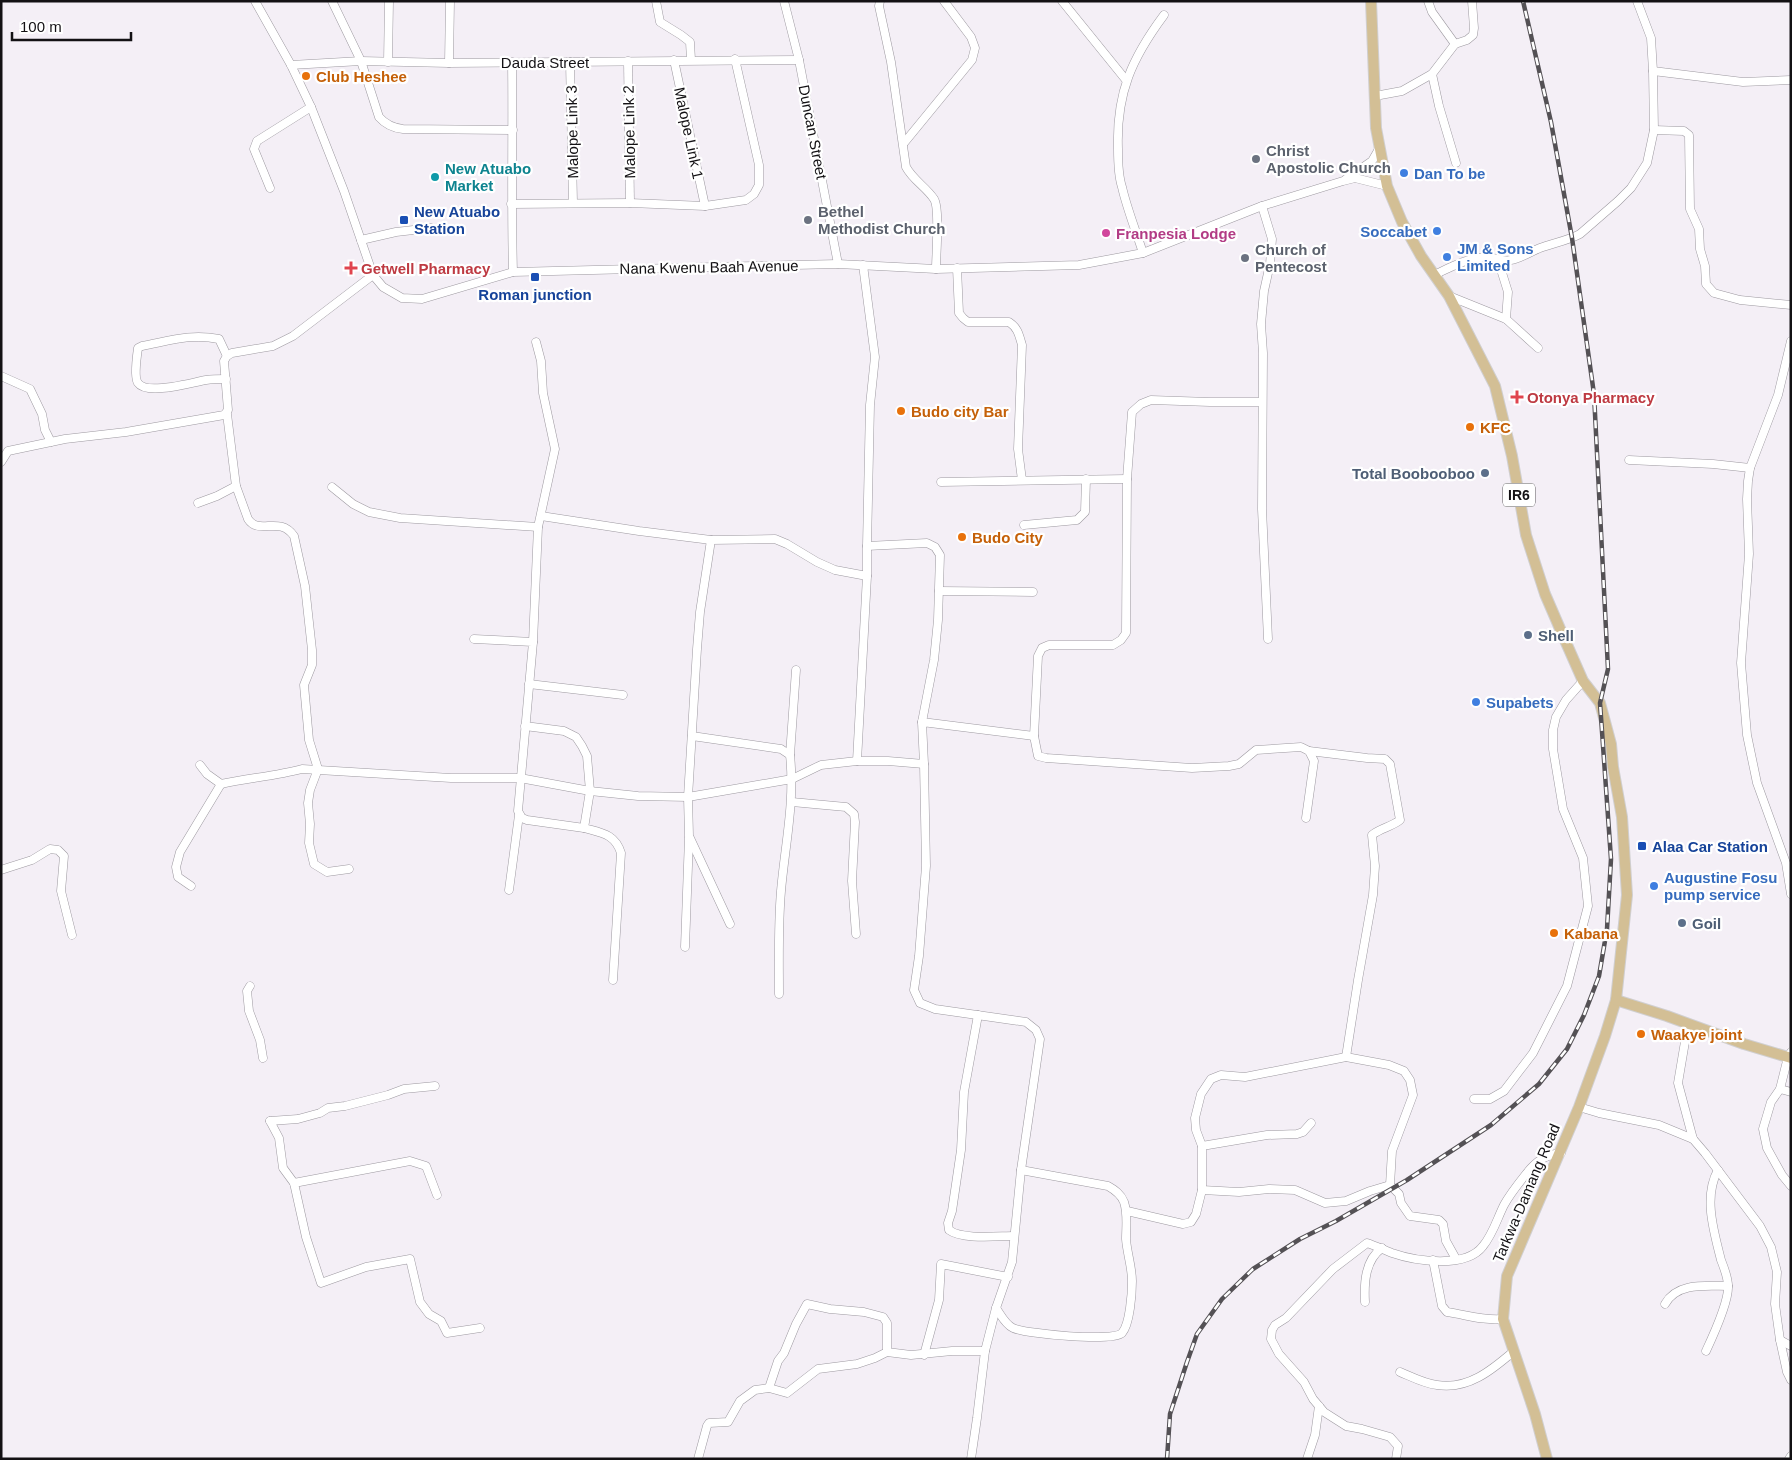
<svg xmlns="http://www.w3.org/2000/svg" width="1792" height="1460" viewBox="0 0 1792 1460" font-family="Helvetica,sans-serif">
<rect width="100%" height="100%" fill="#f4eff6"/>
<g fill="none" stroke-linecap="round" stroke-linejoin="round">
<g stroke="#9d99a0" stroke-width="9">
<g id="minor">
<polyline points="255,1 291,65 311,107 344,191 373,275 383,287 402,298 422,299 513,272 838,264 936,269 1079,265 1143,253 1262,206 1343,181 1355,178 1387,186"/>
<path d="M332,1L361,61L379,117C386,125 393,128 403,129L513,130"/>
<polyline points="656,1 660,22 681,35 690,42 691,60"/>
<polyline points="784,1 799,60 838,264"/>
<path d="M880,1L879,6L891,62L906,167C913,180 926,187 934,199C940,208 936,255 936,269"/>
<polyline points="1062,1 1126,80"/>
<polyline points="1428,1 1432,12 1455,44 1432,74"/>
<polyline points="1455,44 1467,40 1473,35 1474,28 1472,1"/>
<polyline points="674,60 705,206"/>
<polyline points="628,61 630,203"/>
<polyline points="388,62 389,1"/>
<path d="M512,62C513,132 511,202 513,272"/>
<polyline points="570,62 573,203"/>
<polyline points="449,63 450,1"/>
<polyline points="291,65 361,61 449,63 799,60"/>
<polyline points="1653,71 1743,82 1791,80"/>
<polyline points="1375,96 1402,91 1432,74 1439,106 1456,163"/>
<polyline points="1654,130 1684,131 1689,135 1690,209 1699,229 1700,249 1705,266 1706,284 1714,293 1740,300 1791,305"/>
<polyline points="904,143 972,60 975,48 971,37 944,1"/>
<polyline points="1346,179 1372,161 1379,149"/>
<polyline points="270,188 254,149 257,141 311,107"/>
<polyline points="511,204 630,203 705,206 746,200 754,194 759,185 759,165 735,59"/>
<polyline points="1262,206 1272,239 1270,264 1264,291 1261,324 1263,353 1262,509 1268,639"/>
<polyline points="361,240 396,232 431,228"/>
<path d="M1143,253C1136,231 1127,209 1122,187C1118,175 1118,161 1118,149C1116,93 1132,58 1164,15"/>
<polyline points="1498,260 1508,292 1506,319 1538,348"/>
<polyline points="863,265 875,357 870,405 867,546 927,543 935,547 940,555 938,620 934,660 922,722"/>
<path d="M957,268L959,313L963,318L968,322H1009C1018,328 1019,335 1022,345L1018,449L1022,480"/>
<path d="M1434,275C1449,268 1467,258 1485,257C1494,257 1502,262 1511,260C1519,259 1532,251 1540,248C1553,243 1567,241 1580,234L1618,201L1631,188L1647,163L1654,130L1653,71L1651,38L1637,1"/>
<polyline points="1449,296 1506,319"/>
<polyline points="1791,341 1778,395 1750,468 1748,481 1747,499 1749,554 1741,663 1747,735 1757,783 1786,863 1791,894"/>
<polyline points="1,376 30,389 42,414 45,430 51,442"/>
<path d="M226,379C219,379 213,379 206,380C193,382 147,396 138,383C134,378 137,355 138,348L142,346C169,341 191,333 219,339L227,356"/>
<polyline points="1262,402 1210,402 1151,400 1141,404 1132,412 1127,479 1126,633 1121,640 1113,645 1049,645 1042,648 1038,656 1034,736 1038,756 1046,758 1192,768 1229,766 1239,764 1256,750 1301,747 1309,751 1314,761 1306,818"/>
<path d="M227,414L236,486L248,519C259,536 279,515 294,536L305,586L312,650V665L304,685L309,740L318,769L310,790L308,803L310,824L309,843L314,864L327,872L349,869"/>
<polyline points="1629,460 1713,464 1750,468"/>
<polyline points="1,462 8,451 65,439 126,432 224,415 228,410 224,361 227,356 232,353 273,346 293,336 373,275"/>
<polyline points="941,482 1127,479"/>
<polyline points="332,487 353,504 369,512 400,518 538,527"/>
<polyline points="198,503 217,496 236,486"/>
<polyline points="541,516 639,531 711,540 775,539 787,544 817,562 835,570 867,576"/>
<polyline points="1024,525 1077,520 1085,512 1086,479"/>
<polyline points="711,540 700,612 697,649 688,797 689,836 730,924"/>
<polyline points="867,546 867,576 857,761 888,761 924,764 922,722 1034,736"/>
<polyline points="939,591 1033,592"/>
<polyline points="474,639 533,642 518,811 522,818 527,820 584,828"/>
<polyline points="533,642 538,527 555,449 543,393 541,361 536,342"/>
<polyline points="529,684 623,695"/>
<path d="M525,726L564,731L576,737L582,746L587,756L590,791L584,828C602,833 615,834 621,853L613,980"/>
<path d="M692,736L781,749L790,755C795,802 785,845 781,891C778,926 779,960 779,994"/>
<path d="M1309,751L1367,758L1385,759L1390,764L1400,820C1391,827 1381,828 1372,835L1375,866L1373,895L1358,980L1346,1057"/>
<polyline points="790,755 796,670"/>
<path d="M200,765L207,774L221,784C248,778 276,776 302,769L451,778H520L590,791L638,796L688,797L792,779L821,765L857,761"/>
<polyline points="792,802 846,807 854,814 855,822 852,881 856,934"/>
<polyline points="1,870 32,860 50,849 58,850 64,856 61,891 72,935"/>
<polyline points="191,886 178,877 176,867 180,852 221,784"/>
<polyline points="509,890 519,815"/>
<polyline points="685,947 689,838"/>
<polyline points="250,986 247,991 249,1011 260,1040 263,1058"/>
<path d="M978,1015L964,1092L961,1150L952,1211L948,1223L949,1230C962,1240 998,1236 1014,1236"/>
<polyline points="1688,1024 1678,1083 1693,1139 1705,1153 1760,1226 1771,1247 1777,1272 1775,1304 1780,1340 1787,1372 1791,1380"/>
<polyline points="1791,1052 1788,1057 1780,1089 1771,1102 1763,1129 1767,1148 1782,1175 1791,1186"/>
<polyline points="1780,1089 1791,1092"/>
<polyline points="1474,1099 1490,1099 1504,1091 1533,1053 1567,986 1588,906 1583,858 1563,809 1553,749 1553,730 1556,717 1566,700 1583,681"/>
<polyline points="1579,1107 1599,1113 1659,1125 1693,1139"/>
<polyline points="270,1121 279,1138 283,1168 294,1183 306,1237 321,1283 366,1267 410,1259 420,1302 429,1314 441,1321 447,1333 480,1328"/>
<polyline points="270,1121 298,1119 320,1113 328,1108 345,1106 388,1095 404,1089 435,1086"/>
<polyline points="1202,1146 1267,1135 1297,1134 1303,1132 1311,1123"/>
<polyline points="294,1183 410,1161 426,1166 437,1195"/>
<polyline points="1202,1190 1239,1192 1269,1189 1295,1190 1325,1203 1346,1201 1370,1191 1390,1185 1399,1194 1401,1203 1410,1216 1439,1220 1443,1224 1446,1241 1456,1259"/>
<polyline points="1127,1211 1183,1224 1191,1222 1196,1214 1202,1190 1202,1146 1196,1130 1195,1118 1201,1094 1211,1079 1221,1075 1245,1077 1346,1057 1389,1065 1404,1071 1410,1080 1413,1095 1392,1151 1390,1185"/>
<path d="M1433,1260L1442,1306L1447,1312C1467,1315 1484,1321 1503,1319"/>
<path d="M1365,1302C1364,1283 1365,1260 1382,1248"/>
<path d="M1665,1304C1677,1282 1706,1286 1728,1286"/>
<path d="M996,1308C1001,1315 1005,1324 1013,1328C1025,1334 1114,1342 1122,1333C1130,1324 1132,1293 1132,1281C1132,1267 1127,1253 1126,1239C1126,1227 1128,1214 1124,1202C1121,1194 1115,1190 1108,1186L1021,1170"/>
<polyline points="1780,1340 1791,1346"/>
<path d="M1706,1351C1713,1336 1729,1302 1728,1286C1728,1277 1724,1268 1721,1260C1714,1232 1703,1197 1718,1170"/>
<polyline points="924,1355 939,1300 941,1264 1008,1277"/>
<path d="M1400,1372C1412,1377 1425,1384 1437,1385C1468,1390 1492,1370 1514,1351"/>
<polyline points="769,1388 778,1361 784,1353 796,1324 807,1304 830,1309 864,1312 883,1317 887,1323 887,1352"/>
<polyline points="698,1459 707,1426 709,1423 728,1422 740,1401 755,1390 769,1388 787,1393 818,1369 857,1364 875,1358 887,1352 911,1355 952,1351 985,1351 996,1308 1012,1262 1021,1170 1040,1039 1036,1030 1026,1022 935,1009 920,1003 914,990 919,956 926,866 924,764"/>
<polyline points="971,1459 977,1418 985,1351"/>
<polyline points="1307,1459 1315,1435 1319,1406"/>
<path d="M1396,1459L1398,1446L1390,1437L1362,1429L1346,1426L1324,1412L1313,1399L1304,1382L1279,1354L1271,1339L1272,1330L1275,1325L1286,1318L1333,1269L1367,1243C1376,1246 1384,1250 1392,1253C1415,1261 1466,1269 1483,1246C1493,1234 1497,1219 1504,1205C1510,1194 1518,1184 1526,1174C1536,1161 1545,1155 1561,1153"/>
<polyline points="1789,1459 1791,1456"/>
</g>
</g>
<g stroke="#d0cfd0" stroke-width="12">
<g id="major">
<polyline points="1371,1 1376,128 1387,186 1402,222 1421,256 1449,296 1495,386 1512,456 1526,535 1545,594 1564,638 1583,681 1600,703 1611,744 1613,767 1622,817 1627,895 1616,1000 1605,1036 1579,1107 1507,1276 1503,1319 1535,1414 1547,1459"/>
<polyline points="1616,1000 1667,1016 1744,1044 1791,1058"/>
</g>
</g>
<use href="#minor" stroke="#fff" stroke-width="8"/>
<use href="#major" stroke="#d3bf95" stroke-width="10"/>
<g stroke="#545155" stroke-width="4.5">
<polyline id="rail" points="1167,1459 1170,1414 1187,1362 1197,1334 1222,1299 1253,1269 1300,1239 1336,1221 1407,1180 1491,1125 1539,1084 1567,1049 1584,1015 1599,976 1607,929 1611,859 1600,703 1608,669 1594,394 1572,238 1551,122 1523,1"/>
</g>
<use href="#rail" stroke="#fff" stroke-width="2.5" stroke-dasharray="8" stroke-linecap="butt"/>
</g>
<g fill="#e8710a" stroke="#fff" stroke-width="2">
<circle cx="306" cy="76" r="5"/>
<circle cx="901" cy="411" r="5"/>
<circle cx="1470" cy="427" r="5"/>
<circle cx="962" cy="537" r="5"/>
<circle cx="1554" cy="933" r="5"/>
<circle cx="1641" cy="1034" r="5"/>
</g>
<g fill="#6b7280" stroke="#fff" stroke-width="2">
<circle cx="1256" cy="159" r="5"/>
<circle cx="808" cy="220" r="5"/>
<circle cx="1245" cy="258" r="5"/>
</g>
<g fill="#3f7fe0" stroke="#fff" stroke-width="2">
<circle cx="1404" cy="173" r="5"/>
<circle cx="1437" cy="231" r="5"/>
<circle cx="1447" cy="257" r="5"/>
<circle cx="1476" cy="702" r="5"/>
<circle cx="1654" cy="886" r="5"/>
</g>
<circle fill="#0f9aa8" stroke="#fff" stroke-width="2" cx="435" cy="177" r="5"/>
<g fill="#1a4fb4" stroke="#fff" stroke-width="2">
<rect x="399" y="215" width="10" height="10" rx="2.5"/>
<rect x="530" y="272" width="10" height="10" rx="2.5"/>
<rect x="1637" y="841" width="10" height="10" rx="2.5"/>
</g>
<circle fill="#d1479c" stroke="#fff" stroke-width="2" cx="1106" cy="233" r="5"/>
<g fill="#e0444e" stroke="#fff" stroke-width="2">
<path d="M348.5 260.5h5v5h5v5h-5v5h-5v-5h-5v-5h5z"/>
<path d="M1514.5 389.5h5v5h5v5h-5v5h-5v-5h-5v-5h5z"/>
</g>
<g fill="#5c6f8a" stroke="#fff" stroke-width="2">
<circle cx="1485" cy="473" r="5"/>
<circle cx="1528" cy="635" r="5"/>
<circle cx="1682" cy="923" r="5"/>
</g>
<g text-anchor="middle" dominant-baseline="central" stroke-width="4.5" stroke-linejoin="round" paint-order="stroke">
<rect fill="#fff" stroke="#5a585a" stroke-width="1" x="1503" y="483.5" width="32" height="23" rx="4"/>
<g font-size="14" font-weight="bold" fill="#131114">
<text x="1519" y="495">IR6</text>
</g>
<g font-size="15" fill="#131114" stroke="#fff">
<text x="545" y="62">Dauda Street</text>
<text transform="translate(572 132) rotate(-91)">Malope Link 3</text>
<text transform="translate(629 132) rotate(-91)">Malope Link 2</text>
<text transform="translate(813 132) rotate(79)">Duncan Street</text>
<text transform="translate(689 133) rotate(78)">Malope Link 1</text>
<text transform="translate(709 267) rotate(-1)">Nana Kwenu Baah Avenue</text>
<text transform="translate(1526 1193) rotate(-67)">Tarkwa-Damang Road</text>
</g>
<g font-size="15" font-weight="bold" fill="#c56008" stroke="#fff" text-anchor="start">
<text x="316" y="76">Club Heshee</text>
<text x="911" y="411">Budo city Bar</text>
<text x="1480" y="427">KFC</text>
<text x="972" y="537">Budo City</text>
<text x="1564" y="933">Kabana</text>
<text x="1651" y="1034">Waakye joint</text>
</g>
<g font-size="15" font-weight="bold" fill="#5b616d" stroke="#fff" text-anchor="start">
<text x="1266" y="150">Christ<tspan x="1266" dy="17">Apostolic Church</tspan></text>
<text x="818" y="211">Bethel<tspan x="818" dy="17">Methodist Church</tspan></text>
<text x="1255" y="249">Church of<tspan x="1255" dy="17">Pentecost</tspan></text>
</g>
<g font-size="15" font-weight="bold" fill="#0d838f" stroke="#fff" text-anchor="start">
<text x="445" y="168">New Atuabo<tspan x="445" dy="17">Market</tspan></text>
</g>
<g font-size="15" font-weight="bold" fill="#366cbe" stroke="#fff" text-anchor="start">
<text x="1414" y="173">Dan To be</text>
<text x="1427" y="231" text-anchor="end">Soccabet</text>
<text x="1457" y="248">JM &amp; Sons<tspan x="1457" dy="17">Limited</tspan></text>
<text x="1486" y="702">Supabets</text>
<text x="1664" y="877">Augustine Fosu<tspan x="1664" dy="17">pump service</tspan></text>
</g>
<g font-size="15" font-weight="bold" fill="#164399" stroke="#fff" text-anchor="start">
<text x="414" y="211">New Atuabo<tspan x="414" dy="17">Station</tspan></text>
<text x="535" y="294" text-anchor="middle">Roman junction</text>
<text x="1652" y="846">Alaa Car Station</text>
</g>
<g font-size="15" font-weight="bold" fill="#b23c85" stroke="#fff" text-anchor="start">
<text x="1116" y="233">Franpesia Lodge</text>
</g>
<g font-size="15" font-weight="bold" fill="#be3a42" stroke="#fff" text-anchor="start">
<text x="361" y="268">Getwell Pharmacy</text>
<text x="1527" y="397">Otonya Pharmacy</text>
</g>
<g font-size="15" font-weight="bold" fill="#4e5e75" stroke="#fff" text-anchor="start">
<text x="1475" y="473" text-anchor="end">Total Boobooboo</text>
<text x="1538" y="635">Shell</text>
<text x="1692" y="923">Goil</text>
</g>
</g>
<rect width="1792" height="1460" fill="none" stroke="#131114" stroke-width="5"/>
<path d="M12 32v8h119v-8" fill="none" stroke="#131114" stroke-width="2.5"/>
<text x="20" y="32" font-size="15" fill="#131114" stroke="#ffffff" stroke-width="4" paint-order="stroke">100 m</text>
</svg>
